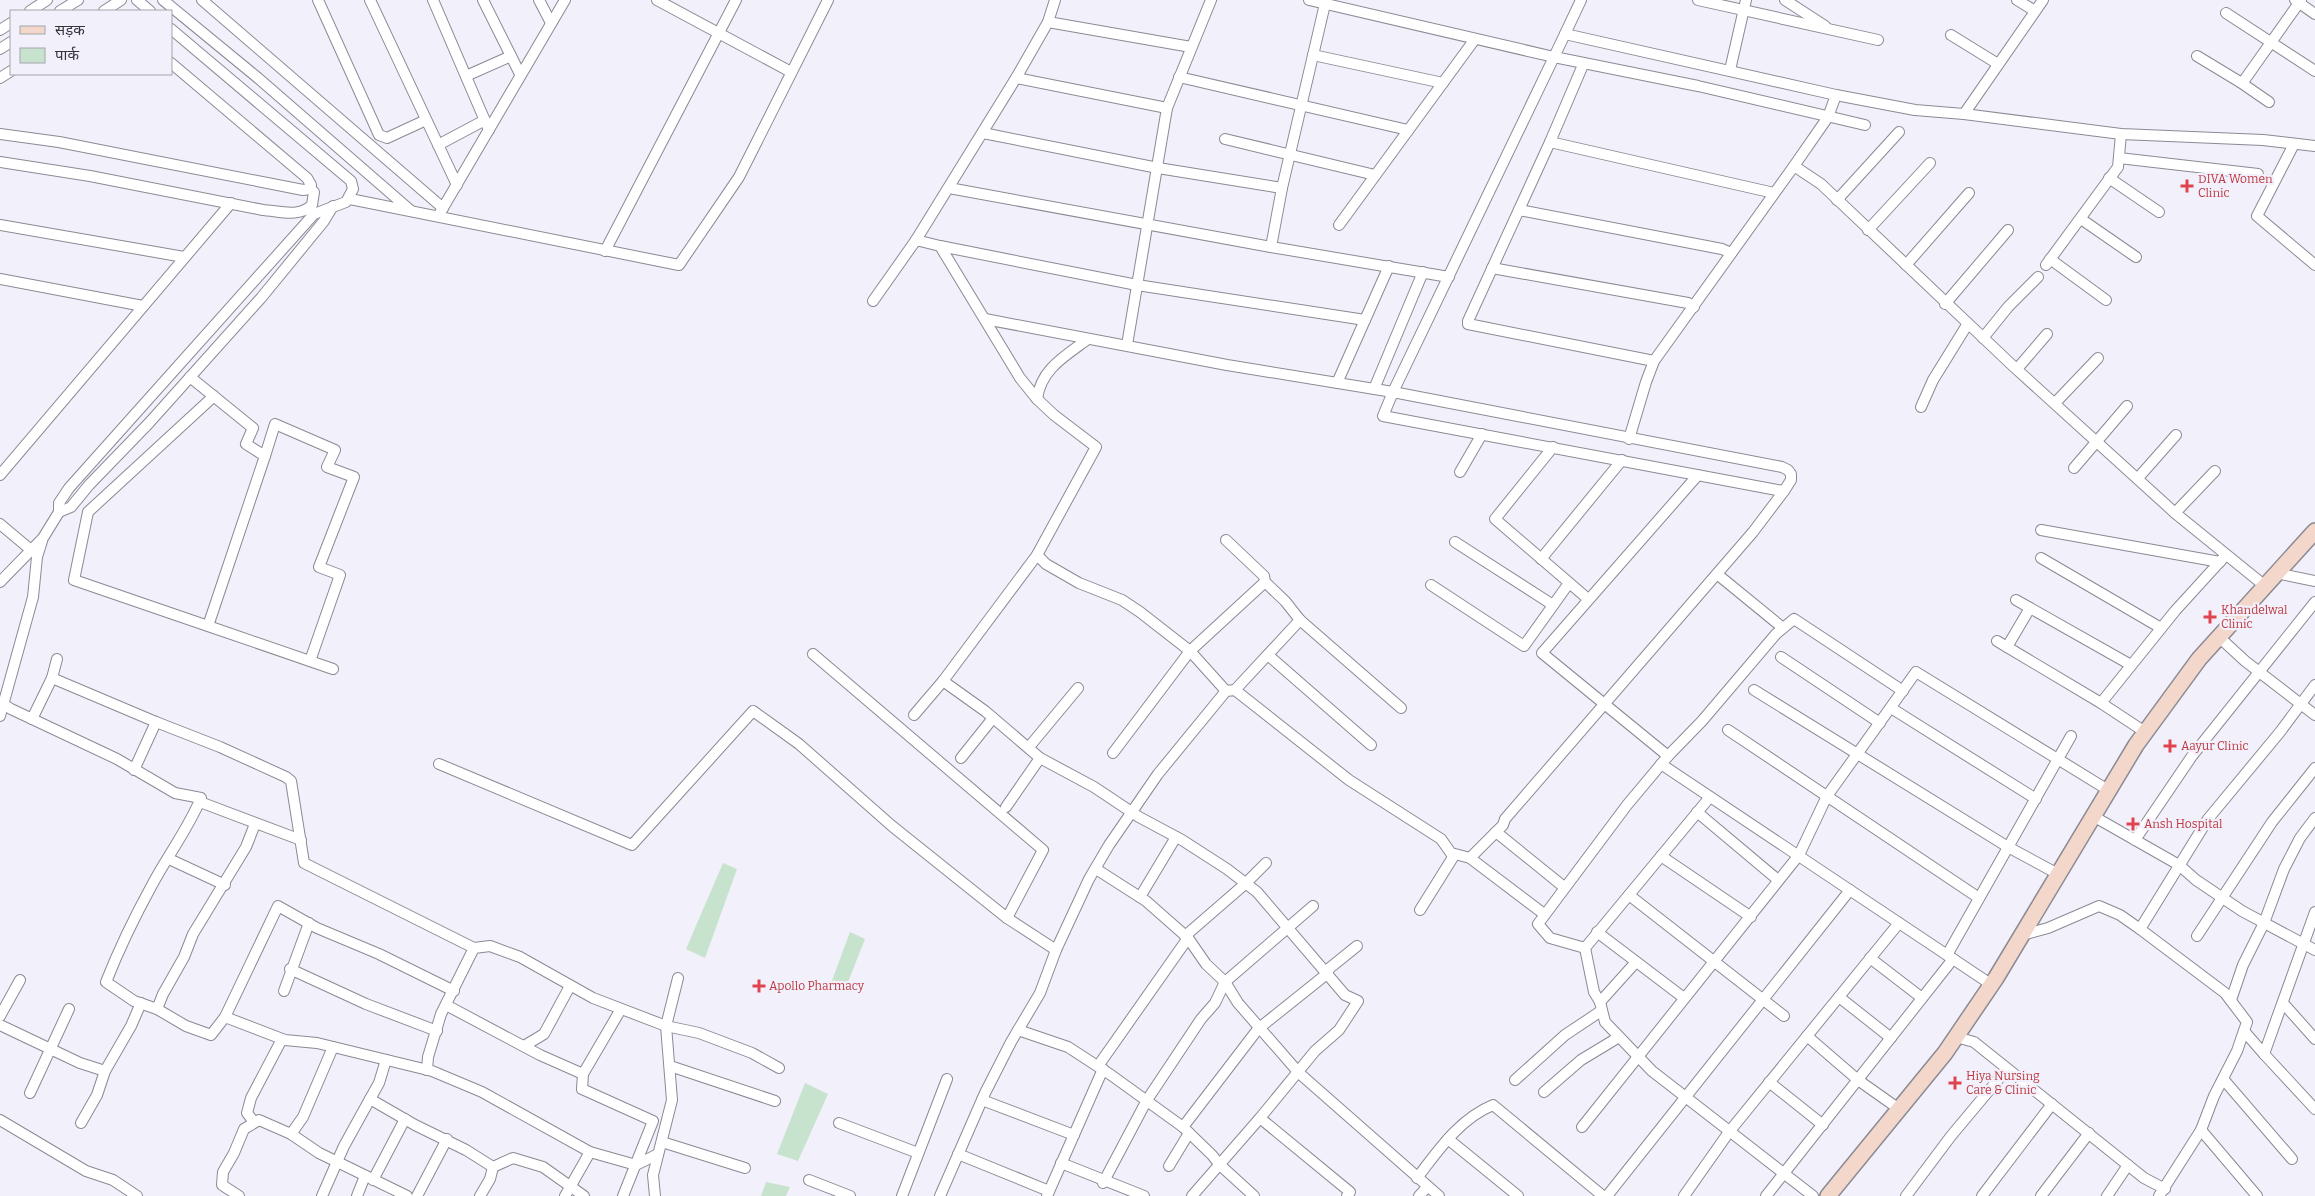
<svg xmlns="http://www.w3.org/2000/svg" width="2315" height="1196" viewBox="0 0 2315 1196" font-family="Bitter,'Noto Sans Devanagari',serif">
<rect width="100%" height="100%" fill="#f1f0fb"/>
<g fill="#c8e3cd">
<polygon points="723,863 737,869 705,958 686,949"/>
<polygon points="850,932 865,939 844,992 830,986"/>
<polygon points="805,1083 828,1094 798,1161 777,1154"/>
<polygon points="766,1182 790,1187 786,1196 761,1196"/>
</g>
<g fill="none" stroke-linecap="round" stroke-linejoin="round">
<g stroke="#8b8a94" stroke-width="12">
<g id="street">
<polyline points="137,0 150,11"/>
<polyline points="163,0 258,78 410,210"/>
<polyline points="202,0 443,208"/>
<polyline points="318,0 379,135 387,138 426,120"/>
<polyline points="370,0 457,185"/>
<polyline points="433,0 489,130"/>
<polyline points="483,0 520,74"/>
<polyline points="539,0 551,23"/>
<polyline points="657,0 791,72"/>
<polyline points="1581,0 1565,34 1836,95 1915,110 1964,114 2121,134 2263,140 2315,146"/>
<polyline points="1698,0 1878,40"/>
<polyline points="1785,0 1825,26"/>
<polyline points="2017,0 2035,11"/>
<polyline points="2295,0 2315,14"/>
<polyline points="30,11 47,0"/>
<polyline points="60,11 78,0"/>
<polyline points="104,11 121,0"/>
<polyline points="2226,13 2315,71"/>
<polyline points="1048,22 1191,47"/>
<polyline points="0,30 11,23"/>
<polyline points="1565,34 1554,57 1698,86 1865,125"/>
<polyline points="1951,35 1998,64"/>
<polyline points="0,49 11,42"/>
<polyline points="1313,55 1443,83"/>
<polyline points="2197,56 2240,82 2243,82 2301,0"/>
<polyline points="1730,70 1746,0"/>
<polyline points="466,76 511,56"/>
<polyline points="1179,77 1408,130"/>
<polyline points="0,78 11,71"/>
<polyline points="1016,78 1167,108 1127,345"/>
<polyline points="2240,82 2269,102"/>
<polyline points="1167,108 1211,0"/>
<polyline points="1964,114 2043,0"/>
<polyline points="983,133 1158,168 1282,188 1271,247"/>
<polyline points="0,134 59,142 303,190 310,189 311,185 307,178 171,63"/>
<polyline points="1225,139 1375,175"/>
<polyline points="1550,142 1583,65"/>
<polyline points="2294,144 2257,216 2315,265"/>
<polyline points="438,145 485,120"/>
<polyline points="2119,158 2258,174"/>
<path d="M0,162L90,176L263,210C279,211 299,218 312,205L314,192L310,189"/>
<polyline points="1794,166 1821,184 2013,366 2175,513 2265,586"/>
<polyline points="2109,178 2159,212"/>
<polyline points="949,188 1271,247 1449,277"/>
<polyline points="1282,188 1325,4"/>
<polyline points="350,199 679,265 739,177 828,0"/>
<polyline points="1837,200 1899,132"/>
<polyline points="1519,210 1722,249 1731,253"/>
<polyline points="440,213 565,0"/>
<polyline points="2081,219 2136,257"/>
<polyline points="0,225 184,257"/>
<polyline points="1339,225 1475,39"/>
<polyline points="1868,230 1930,163"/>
<polyline points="916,240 1016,78 1048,22 1055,0"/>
<polyline points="940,246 1137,285 1365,320"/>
<polyline points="605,251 736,0"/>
<polyline points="2050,259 2106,300"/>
<polyline points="1906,265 1969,193"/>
<polyline points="2046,265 2118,167 2121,134"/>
<polyline points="1492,268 1688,303 1694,307"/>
<polyline points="0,279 143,306"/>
<polyline points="873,301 916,240 940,246 1020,378 1037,399 1054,415 1096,447 1037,555 943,681 985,711 1040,758 1094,787 1139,817 1182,840 1227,869 1257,892 1345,995 1358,1001 1339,1030 1315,1051 1260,1118 1192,1196"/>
<polyline points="1945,304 2008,230"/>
<polyline points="985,319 1227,365 1393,392 1782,467 1788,470 1791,474 1791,480 1784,491 1777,490 1383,416 1393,392 1554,57 1309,0"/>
<polyline points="1983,338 2008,307 2038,277"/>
<polyline points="1654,361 1468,324 1468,321 1550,142 1774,193"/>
<polyline points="2017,369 2047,334"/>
<polyline points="190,377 253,428 246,444 265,456 208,626 333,669"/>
<polyline points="1337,383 1389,266"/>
<polyline points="1374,389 1423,272"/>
<path d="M1037,399C1041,369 1065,356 1088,339"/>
<polyline points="2055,403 2098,358"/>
<polyline points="1921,407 1933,380 1967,325"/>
<polyline points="1629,439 1646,382 1654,361 1794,166 1828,117 1836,95"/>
<polyline points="1553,447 1495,519 1588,599"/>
<polyline points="265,456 275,424 335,450 327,467 354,477 319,567 340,575 310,661"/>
<polyline points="2074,468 2127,406"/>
<polyline points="1460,472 1482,434"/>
<polyline points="0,475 231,203"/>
<polyline points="2138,478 2176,435"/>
<polyline points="59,512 59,503 69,488 314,214 346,202 353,189 351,181 171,29"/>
<polyline points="2175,513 2215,471"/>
<polyline points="0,524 31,550"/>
<polyline points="2041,530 2220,562"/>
<polyline points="1455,542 1553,605"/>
<polyline points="1037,555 1046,564 1079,583 1122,600 1140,612 1190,651 1265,582 1264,576 1226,540"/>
<polyline points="2041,558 2161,628"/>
<polyline points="1541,559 1622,460"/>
<polyline points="2276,573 2315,581"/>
<polyline points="1717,574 1783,628"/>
<polyline points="0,582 43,538 59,512 71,507 89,485 149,423 261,298 324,221 333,206"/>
<polyline points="1265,582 1285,601 1300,620 1401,708"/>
<polyline points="1431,585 1524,646 1569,583"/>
<polyline points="2016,600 2131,665"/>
<polyline points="208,626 74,580 88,512 214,396"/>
<polyline points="2219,637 2245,661 2315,715"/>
<polyline points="1997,641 2101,703 2175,611 2226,555"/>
<polyline points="2007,647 2030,608"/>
<polyline points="813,654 1043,850 1007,918"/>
<polyline points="1268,655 1371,745"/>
<polyline points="1781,657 1880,723"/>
<polyline points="52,678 57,659"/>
<polyline points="1235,690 1300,620"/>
<polyline points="1754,690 2008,847 2058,874"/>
<path d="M0,702L11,709L117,759L175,793L201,798C188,829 168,855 152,885C135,916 119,949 106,982L134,1001L157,1009L186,1026L211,1035L225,1017L285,1040L317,1043L432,1071L482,1092L590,1152L636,1165L658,1154"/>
<polyline points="2101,703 2145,732"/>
<polyline points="1891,708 2036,799"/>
<polyline points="914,715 943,681"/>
<polyline points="0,716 33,597 37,557 42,541"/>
<polyline points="32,719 52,678 156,722"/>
<polyline points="1728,730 1979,898"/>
<polyline points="1029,747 1078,688"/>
<polyline points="1113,753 1190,651 1226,691"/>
<polyline points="1668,756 1542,653 1698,475"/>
<polyline points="961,758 993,718"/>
<polyline points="439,764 632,845 753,711 799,744 892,826 1007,918 1056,950"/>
<polyline points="1661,764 1992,985"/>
<polyline points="134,770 156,722 220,747 286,777 291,781 304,863 474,948"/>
<polyline points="200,802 301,840"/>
<polyline points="1006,807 1040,758"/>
<polyline points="1697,812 1778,880"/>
<polyline points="2093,816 2179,865 2196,880 2242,911 2315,950"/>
<polyline points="1496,832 1564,887"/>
<polyline points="2135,840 2192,756 2315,602"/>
<polyline points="1661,856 1751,917"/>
<polyline points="1470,858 1503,825 1505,819 1753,532 1784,491"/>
<polyline points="169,859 225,885"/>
<polyline points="1096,869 1146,901 1188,938 1206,964 1225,982 1238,1003 1299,1073 1439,1196"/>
<polyline points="1629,895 1784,1016"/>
<polyline points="1140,897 1176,837"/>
<polyline points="1420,910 1455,854 1470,858 1544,914"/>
<polyline points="2140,929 2225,993 2247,1022 2237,1051 2214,1096 2201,1130 2159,1196"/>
<polyline points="1597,932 1684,998"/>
<polyline points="2022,935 2048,928 2099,906 2120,915 2140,929 2208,819 2280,732 2315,685"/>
<polyline points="1185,936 1245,884 1266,863"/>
<polyline points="2197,936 2272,822 2315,768"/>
<polyline points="1585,948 1710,797"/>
<polyline points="1947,955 2071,736"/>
<polyline points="1870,958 1922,998"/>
<polyline points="290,969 366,1004 437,1031"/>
<polyline points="1326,971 1357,946"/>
<polyline points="284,991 309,923"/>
<polyline points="1839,997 1891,1038"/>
<polyline points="2231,1000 2243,965 2264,923 2284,869 2300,838 2315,818"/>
<polyline points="1600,1002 1636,962"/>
<polyline points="2283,1003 2315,1039"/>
<polyline points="446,1005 540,1055 583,1074"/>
<polyline points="157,1009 163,994 184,957 193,934 246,847 255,824"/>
<polyline points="621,1009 583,1074 582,1089 653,1121 623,1196"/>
<polyline points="0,1016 20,980"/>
<polyline points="225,1017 278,906 317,928 379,954 454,991"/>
<polyline points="0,1025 80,1063 105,1071"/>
<polyline points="1018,1030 1068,1047 1111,1075 1183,1127 1212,1155 1220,1165 1254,1196"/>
<polyline points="2244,1031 2264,1054 2315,912"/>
<polyline points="1807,1036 1858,1080 1899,1109"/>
<polyline points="1956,1037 1974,1042 2144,1178 2165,1189"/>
<polyline points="524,1046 544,1034 570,986"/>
<polyline points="2264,1054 2315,1109"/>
<polyline points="670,1066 775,1101"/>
<polyline points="1098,1066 1188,938"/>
<polyline points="427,1070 428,1057 441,1014 474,948 490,946 520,957 593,998 666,1026 699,1033 752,1053 779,1068"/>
<polyline points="1515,1080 1565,1035 1601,1011"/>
<polyline points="2224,1080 2292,1159"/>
<polyline points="1769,1082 1823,1125"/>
<polyline points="1544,1092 1581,1060 1619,1037"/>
<polyline points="30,1093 69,1009"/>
<polyline points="370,1099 379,1083 386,1060"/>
<polyline points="982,1100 1074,1135"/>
<polyline points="1260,1118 1350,1192 1347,1196"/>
<polyline points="0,1120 86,1171 113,1180 137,1196"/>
<polyline points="254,1122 247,1113 251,1098 282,1039"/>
<polyline points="81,1123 97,1095 105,1071 131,1026 141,1003"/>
<polyline points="839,1123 918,1153"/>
<polyline points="1183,1127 1258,1029 1328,973"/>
<polyline points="1582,1127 1799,855 1827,796 1916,672 2108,790"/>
<polyline points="2201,1130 2257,1196"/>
<polyline points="291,1134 303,1117 333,1047"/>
<polyline points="1448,1139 1518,1196"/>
<polyline points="662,1142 745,1168"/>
<polyline points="958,1154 1049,1191"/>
<polyline points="1061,1163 1144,1196"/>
<polyline points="1169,1166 1189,1133"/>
<polyline points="493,1167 513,1158 543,1167 584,1196"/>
<path d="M1417,1178C1438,1151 1459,1119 1493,1105L1603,1196"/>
<polyline points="373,1180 405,1119"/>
<polyline points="809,1180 850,1196"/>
<polyline points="1103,1183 1147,1100 1201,1019 1215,1003 1225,982 1313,906"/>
<polyline points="239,1196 222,1185 223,1172 234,1153 244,1129 259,1120 291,1134 319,1153 407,1196"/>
<polyline points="322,1196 344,1146 370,1099 415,1125 466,1150 493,1167 490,1179 480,1196"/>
<polyline points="357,1196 365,1176"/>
<polyline points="417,1196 447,1139"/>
<polyline points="565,1196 590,1152"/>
<polyline points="655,1196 653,1175 672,1100 666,1026 678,978"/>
<polyline points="902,1196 947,1079"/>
<polyline points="940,1196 985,1093 1011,1042 1040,993 1056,950 1089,879 1109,845 1158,774 1226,691 1235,690 1349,780 1441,839 1453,856"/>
<polyline points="1047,1196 1103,1069"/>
<polyline points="1419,1196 1427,1187"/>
<polyline points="1607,1196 1850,890"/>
<polyline points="1684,1196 1729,1132 1899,923"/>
<polyline points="1766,1196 1953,959"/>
<polyline points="1813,1196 1652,1071 1605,1022 1600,1002 1594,992 1585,948 1550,938 1538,924 1627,805 1668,756 1702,721 1776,634 1794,619 1903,691"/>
<polyline points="1906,1196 1951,1136 2007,1069"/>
<polyline points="1982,1196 2052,1104"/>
<polyline points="2041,1196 2089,1133"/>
<polyline points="2107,1196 2128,1165"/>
</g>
</g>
<g stroke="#8b8a94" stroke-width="18">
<polyline id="secondary" points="1828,1196 1945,1053 1996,978 2136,745 2199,659 2315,531"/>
</g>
<use href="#street" stroke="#fff" stroke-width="10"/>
<use href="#secondary" stroke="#f2d7ca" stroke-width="15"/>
</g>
<g fill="#e0444e" stroke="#f1f0fb" stroke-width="2">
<path d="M2184.5 178.5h5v5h5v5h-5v5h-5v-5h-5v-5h5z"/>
<path d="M2207.5 609.5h5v5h5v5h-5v5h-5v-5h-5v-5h5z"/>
<path d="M2167.5 738.5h5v5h5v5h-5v5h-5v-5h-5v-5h5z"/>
<path d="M2130.5 816.5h5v5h5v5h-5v5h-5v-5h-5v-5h5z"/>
<path d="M756.5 978.5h5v5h5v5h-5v5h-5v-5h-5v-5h5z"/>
<path d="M1952.5 1075.5h5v5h5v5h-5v5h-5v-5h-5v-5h5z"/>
</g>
<g text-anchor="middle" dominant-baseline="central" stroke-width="4.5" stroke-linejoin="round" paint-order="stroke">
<g font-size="12" fill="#be3a42" stroke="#f1f0fb" text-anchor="start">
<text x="2198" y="179">DIVA Women<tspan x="2198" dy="14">Clinic</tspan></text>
<text x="2221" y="610">Khandelwal<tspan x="2221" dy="14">Clinic</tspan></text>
<text x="2181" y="746">Aayur Clinic</text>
<text x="2144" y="824">Ansh Hospital</text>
<text x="769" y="986">Apollo Pharmacy</text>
<text x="1966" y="1076">Hiya Nursing<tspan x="1966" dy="14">Care &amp; Clinic</tspan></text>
</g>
</g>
<rect x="10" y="10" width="162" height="65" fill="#f1f0fb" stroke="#a6a5ad"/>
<rect x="20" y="26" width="25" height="8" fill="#f2d7ca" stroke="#a6a5ad"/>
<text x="55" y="35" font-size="15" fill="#353539">सड़क</text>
<rect x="20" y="48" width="25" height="15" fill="#c8e3cd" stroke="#a6a5ad"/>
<text x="55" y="60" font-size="15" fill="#353539">पार्क</text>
</svg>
